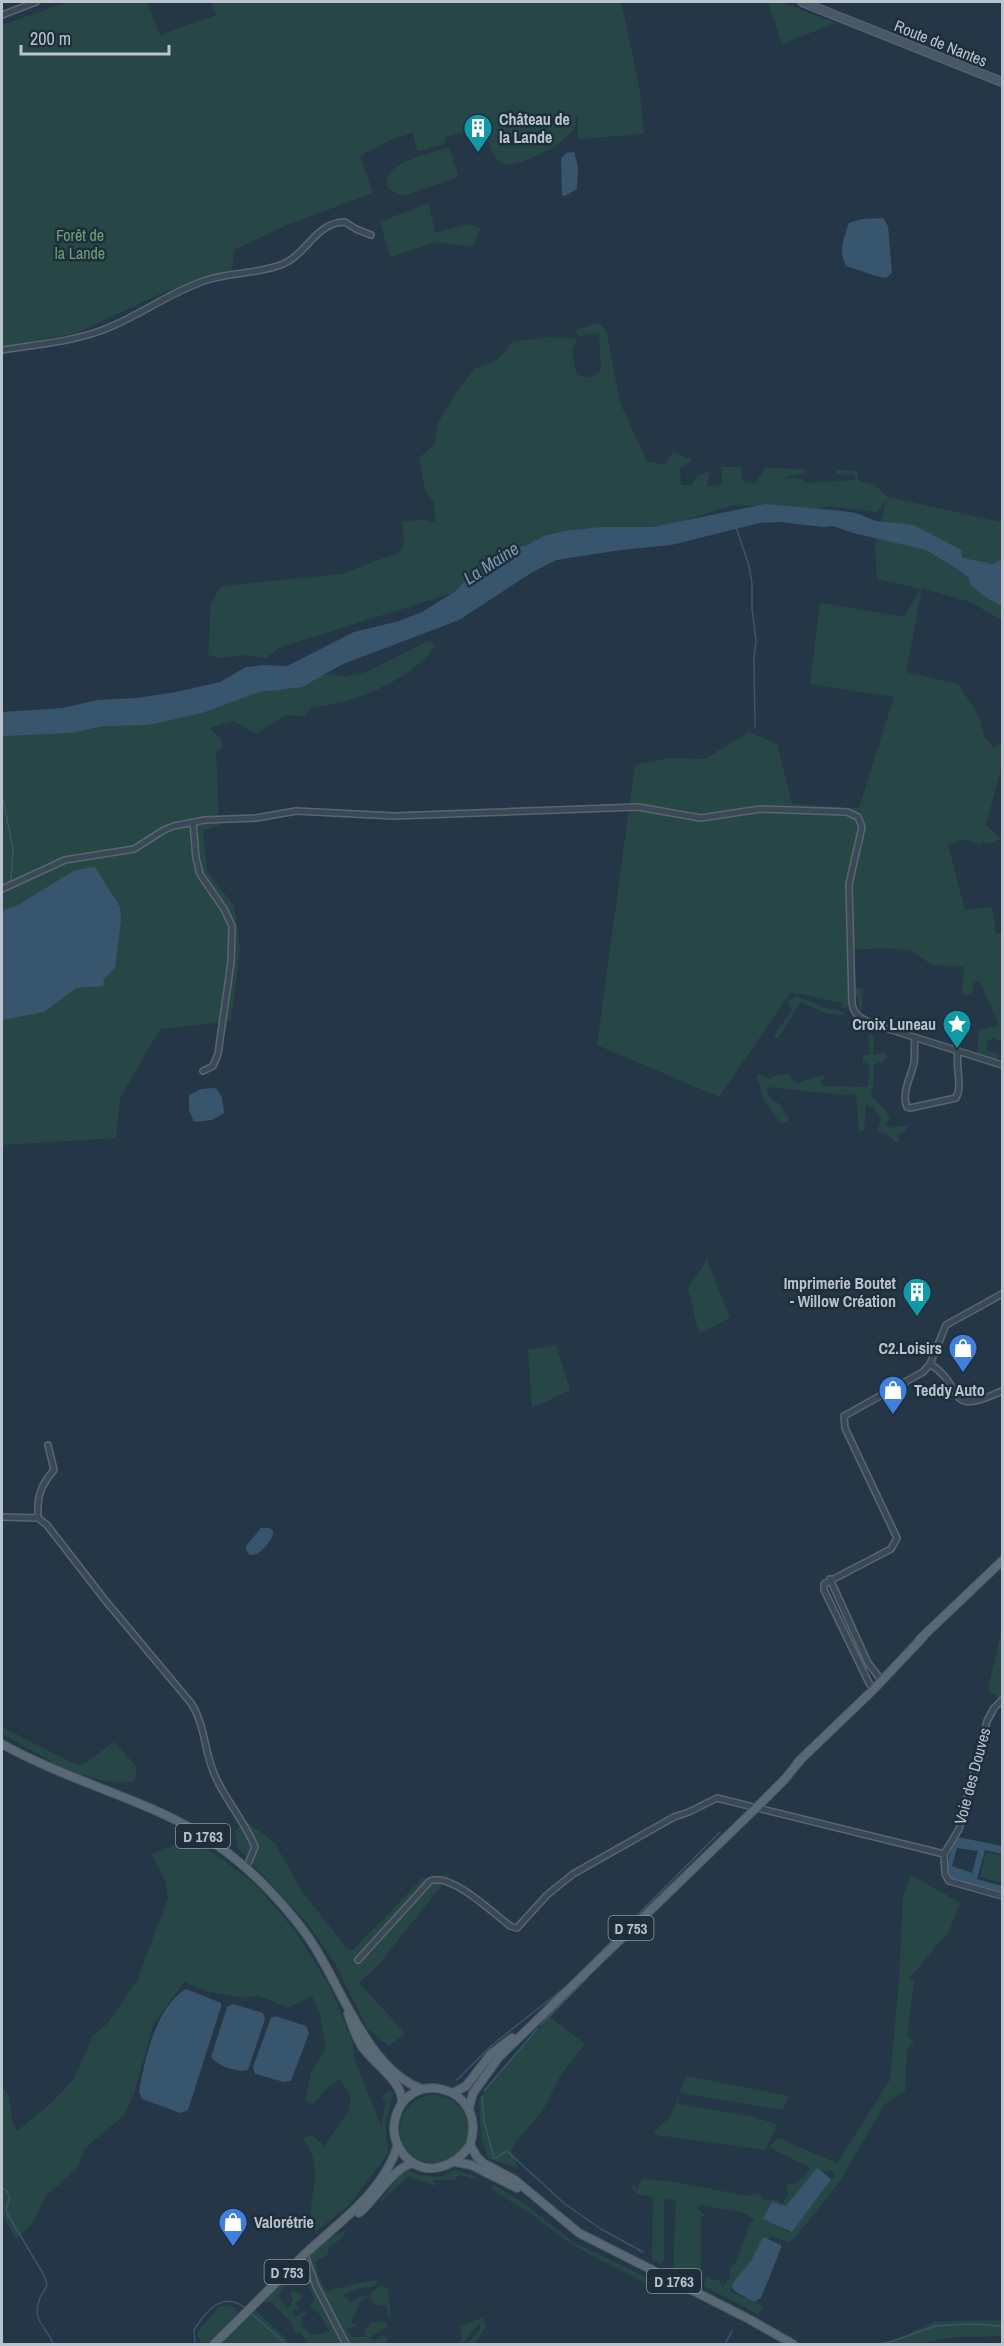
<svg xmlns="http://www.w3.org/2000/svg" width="1004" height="2346" viewBox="0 0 1004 2346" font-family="'Archivo Narrow',sans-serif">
<rect width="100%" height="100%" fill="#253746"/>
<g fill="#274747">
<path d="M69,2H147L160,35L216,15L211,2H621L639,85L644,134L578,139V116L575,114L576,125C562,147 531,161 506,165C490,158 489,143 486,127L445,137L444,144L420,151L417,150L413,133L392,139L360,156L373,193L289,224L234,250L232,271L169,290L79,332L2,349V25Z"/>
<polygon points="768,2 781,2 835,23 782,44"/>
<path d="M446,148L450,150L458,174L456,178L403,196L391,191L387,186C382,163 428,154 446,148Z"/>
<polygon points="429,203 435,233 468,224 480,228 473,247 435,242 390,257 380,222"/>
<path d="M598,323L606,330L620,403L647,461L665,465L673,452L693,460L680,469L681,485H692L698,475L709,472L707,487L722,485L721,467H741L742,481L755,484L765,468L804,469L805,473L783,477L802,479L806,483L855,480V475L836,474V470L858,471V480L873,484L888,497L1000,522L1002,518V620L970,602L922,588L906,672L958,684L980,718L984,737L993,747L1002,744V765L986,825L1001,839L989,844L982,841L981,844L963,839L948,845L965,910L992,907L996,934L1002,932V1037L1000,1041L992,1038L987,1042V1051L999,1054L998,1060L977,1055L979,1030L999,1025L980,982L973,981V991L967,996L962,992L964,967L932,965L912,951L885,948L848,950V987L863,989L862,1010L859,1011L857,996H848V1007L842,1008V1003L791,992L719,1097L597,1045L635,765L669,758L705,759L749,732L777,744L792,804L859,808L894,697L810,684L820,603L904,617L921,589L877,579L875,544L887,499L877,512L829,506L820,509L733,505L281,647L266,658L241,655L219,658L208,655L211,604L221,586L341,574L398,553L404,544L402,522L423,520L435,523L434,502L425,490L419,458L434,445L438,423L454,396L475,368C493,364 502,359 512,342L548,337L577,339L572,350L577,375L592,378L601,370L599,333L579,336L574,331Z"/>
<path d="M426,642H432L435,647C411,680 350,705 312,707L304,716L286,715L256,734L234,721L209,728L221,738L223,747L217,751L216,748L219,826L203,830L207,871L234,906L240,948L231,1021L160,1029L120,1098L116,1138L3,1145L2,733L244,695L287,686L329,674L345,677L366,672Z"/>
<polygon points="796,996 823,1007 844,1012 844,1015 828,1014 801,1002 777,1039 774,1036 791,1011 788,1001"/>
<path d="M868,1034L874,1036L873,1055L886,1052L887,1059L874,1065L873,1085L871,1095C877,1104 886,1108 890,1118L885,1124L888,1128L908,1125L905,1131L897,1135L899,1141L895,1142L889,1135L877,1132L881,1119L874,1108L866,1105L864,1130L859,1131L856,1094L845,1095L766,1087L770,1099L778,1103L790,1120L781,1124L764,1100L757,1076L759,1074L770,1079L777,1075L788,1074L797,1083L822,1075L826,1079L820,1080L823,1086L868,1087L870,1066L863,1061V1056L870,1054Z"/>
<polygon points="707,1260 730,1318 699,1334 688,1288"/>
<polygon points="556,1345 570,1390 532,1408 528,1350"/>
<polygon points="1002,1628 1002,1695 999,1698 988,1690"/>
<path d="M2,1727L77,1765L87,1762L114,1742L137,1767L134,1781C94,1790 35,1753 2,1733Z"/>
<polygon points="246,1821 274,1842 301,1890 347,1949 352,1951 423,1878 451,1874 378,1965 359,1983 405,2033 389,2046 367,2028 336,1965 308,1924 237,1847 235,1831"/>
<path d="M190,1839L221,1858L257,1886L296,1932L330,1987L353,2043L354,2059L381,2126L386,2102L382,2097L388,2091L394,2092L385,2124L388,2154L349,2205L315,2232C301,2200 330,2175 303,2138L313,2136L324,2146L349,2110L351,2096L340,2079L326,2089L314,2104L305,2101L311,2072L326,2049L320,2014L312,1996L287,2008L268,1999L257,1996L243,1998L206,1991L184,1982L153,2025L134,2094L124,2115L84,2149L78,2167L45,2197L33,2223L16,2239L2,2213V2090H6C13,2104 8,2118 17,2131L48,2106L74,2079L93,2035L106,2025L137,1981L168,1898L166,1883L152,1854Z"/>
<polygon points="986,1852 1002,1856 1002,1883 980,1877"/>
<polygon points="911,1875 960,1903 949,1931 908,1980 914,1979 907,2036 914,2042 907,2050 905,2091 885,2104 840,2181 795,2238 788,2242 771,2236 762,2245 751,2267 730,2291 763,2306 758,2314 704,2286 706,2277 720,2281 722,2288 730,2277 730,2266 736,2263 750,2223 755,2219 742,2212 700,2205 698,2209 706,2216 701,2217 701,2285 673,2269 676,2200 664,2199 664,2261 661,2264 652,2259 653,2197 637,2194 632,2187 633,2184 637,2190 642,2179 675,2182 747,2196 758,2193 765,2201 776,2200 781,2201 768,2217 789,2233 822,2184 835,2176 832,2170 816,2173 786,2209 781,2205 789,2193 786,2188 787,2184 797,2183 811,2168 769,2147 778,2138 837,2163 890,2080 899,1980 903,1896"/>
<polygon points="550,2017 585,2044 560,2076 543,2110 517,2140 511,2150 518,2169 488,2158 481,2138 479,2099 504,2067"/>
<polygon points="686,2076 789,2096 783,2110 680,2093 678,2104 749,2116 777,2124 766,2150 657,2135 654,2132 669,2118 674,2108"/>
<circle cx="434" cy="2129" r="34"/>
<polygon points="409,2170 419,2175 440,2177 456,2170 475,2176 476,2179 460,2175 453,2180 433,2180 436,2186 408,2177 379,2203 398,2177"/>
<polygon points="494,2185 522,2202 575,2243 656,2282 653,2287 572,2245 527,2211 491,2189"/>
<path d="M347,2230L342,2238L328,2248V2254L315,2262L319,2277L326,2291L372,2280L377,2281L375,2286L357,2289L343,2295L350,2302L362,2296L371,2297L370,2293L381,2286L388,2289L391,2318L389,2319L386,2306L375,2304L368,2297L359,2302C358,2312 353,2314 351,2323L357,2325L347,2330L352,2337H365V2330L372,2322L384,2321L388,2326L369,2338L375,2341L383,2336L388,2337L386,2344H308L301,2333L294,2332L292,2323L271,2302L263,2303L265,2298L284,2283L287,2284L278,2296L288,2309L293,2299L290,2293L294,2291L301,2294L302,2298L295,2303L299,2308L292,2311L295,2316L308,2311L302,2318L301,2325L310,2334L317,2335L329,2331L317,2310L314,2311L310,2306L315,2300L305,2277L298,2282L288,2278V2275L329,2237Z"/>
<polygon points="226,2305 235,2308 238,2313 207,2344 202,2344 197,2335 198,2331 219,2307"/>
<polygon points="255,2310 291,2344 222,2344"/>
<polygon points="482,2318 486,2327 474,2344 468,2344 481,2327 479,2324 462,2344 459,2342 462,2339 460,2326"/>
<polygon points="986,2320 1002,2321 1002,2336 953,2337 916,2344 875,2344 897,2339 934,2322"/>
</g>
<g fill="#38556e" fill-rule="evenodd">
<polygon points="574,152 578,166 577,189 565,196 562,195 561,158 566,153"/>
<path d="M883,218L888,226L892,273L886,278L873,275L846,266C838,251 844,237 849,223L861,219Z"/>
<polygon points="765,504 841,511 856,513 876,521 914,525 961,550 962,558 989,563 992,565 998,562 1002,564 1002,606 985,597 971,585 969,578 956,568 926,550 853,533 833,526 823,527 780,522 759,523 671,545 621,550 556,560 531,573 459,620 343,664 302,687 259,692 202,713 148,725 104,726 70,733 2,736 2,712 63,708 97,700 137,698 176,692 220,682 246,667 264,665 287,666 354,632 399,621 422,612 456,591 465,581 498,565 521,546 525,546 544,536 564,531 602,527 653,527"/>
<polygon points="95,867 120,907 121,921 115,968 104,979 103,986 76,988 44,1012 2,1020 2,911 18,905 75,870"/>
<polygon points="216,1088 222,1097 224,1113 212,1120 194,1122 189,1110 189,1095 201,1089"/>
<path d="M261,1528C286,1525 266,1548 257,1554L250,1555L246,1550V1546Z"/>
<path d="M958,1837L1002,1846V1854L985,1850L977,1879L1002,1886V1892L949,1878C946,1862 949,1850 958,1837ZM957,1848L978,1851L972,1873L952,1866Z"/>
<path d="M186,1989L221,2003V2007L188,2110L181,2113L142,2099L139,2091C145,2059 156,2006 186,1989Z"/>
<path d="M233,2004L263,2013L265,2019L248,2070C237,2073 218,2066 211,2057L227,2007Z"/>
<polygon points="275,2016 306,2026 309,2033 291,2081 284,2082 255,2074 253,2067 271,2018"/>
<polygon points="817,2168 831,2179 792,2232 763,2219 772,2202 786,2206"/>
<polygon points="763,2237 781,2245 781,2248 761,2298 754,2302 733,2290 732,2284 751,2261"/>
</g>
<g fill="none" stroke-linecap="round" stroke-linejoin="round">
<g stroke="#38556e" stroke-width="1.5">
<polyline points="736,527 749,566 752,584 752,609 756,640 754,658 755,727"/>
<polyline points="992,565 1002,560"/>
<polyline points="2,795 13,848 11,881"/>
<polyline points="541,2025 586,1979"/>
<polyline points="457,2080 492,2045 568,1985 720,1832"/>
<polyline points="484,2091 538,2028"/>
<polyline points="482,2097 484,2121 494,2158 496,2158 507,2151 565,2204 601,2229 643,2252"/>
<path d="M2,2189L6,2190L10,2197L6,2209L8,2215L44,2275L47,2285C45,2291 42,2293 40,2298C31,2322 46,2325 53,2344"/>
<polyline points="251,2313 286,2344"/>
<path d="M195,2344L194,2330C206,2311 223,2290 245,2308"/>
<polyline points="725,2344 732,2331"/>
<polyline points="884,2344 936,2326 970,2324 1002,2326"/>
</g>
<g stroke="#596672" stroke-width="8">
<g id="minor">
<polyline points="2,15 36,2"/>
<path d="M2,350C34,345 69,342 100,331C137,318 169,292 207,280C231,272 259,274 283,264C307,254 316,222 345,222L356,229L371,235"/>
<polyline points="193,822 196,858 200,874 224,909 232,926 231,962 218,1054 213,1066 203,1071"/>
<path d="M2,889L65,860L134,849L164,830L174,826L205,820L256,818L296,811L394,816L638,807L701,818L760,809L847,812L858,817L862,827L849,884L852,1003C854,1017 864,1020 876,1025L1002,1065"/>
<path d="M915,1038C914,1046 915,1055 914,1063C911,1077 901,1093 907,1107L910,1108L956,1098C963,1085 955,1067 958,1052"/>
<path d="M930,1364C968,1388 943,1418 1002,1391"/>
<path d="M2,1517L38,1518L47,1525L105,1600L191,1703C206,1726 204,1754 216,1778C227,1802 245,1822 255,1847L246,1868"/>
<path d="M38,1518C37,1497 40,1486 54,1470L48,1445"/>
<polyline points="830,1579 868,1663 882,1681"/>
<polyline points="870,1685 824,1590 824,1584 891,1549 897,1538 845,1428 844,1416 923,1372 930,1364 946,1325 1002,1294"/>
<polyline points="944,1854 959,1829 987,1721 994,1708 1002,1700"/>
<polyline points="944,1854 945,1874 949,1881 1002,1896"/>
<path d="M358,1960L430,1881C451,1872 493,1913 510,1926L517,1928L547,1895L573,1874L674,1817L689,1812L717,1798L944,1854"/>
<polyline points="305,2255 316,2286 346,2344"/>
</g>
</g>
<g stroke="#596672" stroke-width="10">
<polyline id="secondary" points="802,2 1002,82"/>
</g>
<g stroke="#44525e" stroke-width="10">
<g id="primary">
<polyline points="920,1639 1002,1561"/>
<path d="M2,1744C52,1772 108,1789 161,1813C201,1831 238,1858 268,1889C285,1907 301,1925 314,1946C342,1990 370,2071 422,2089"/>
<polyline points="798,1762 873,1690 923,1637"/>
<path d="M348,2014C352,2024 355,2035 361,2045C373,2064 403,2080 402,2103"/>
<polyline points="453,2093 466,2086 491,2054 512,2038"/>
<polyline points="469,2108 473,2093 499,2057 755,1809 785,1779 801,1759"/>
<path d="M470,2145C455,2167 425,2179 404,2155C396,2145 392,2133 395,2120C406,2066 489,2085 470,2145L477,2157L483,2163L515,2180L579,2233L747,2318L793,2344"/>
<polyline points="455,2162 471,2165 517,2188"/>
<path d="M359,2213C377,2198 391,2169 413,2163"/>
<path d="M214,2344C245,2314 275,2283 306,2253C341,2220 382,2194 398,2145"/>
</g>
</g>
<use href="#minor" stroke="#3a4955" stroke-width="5"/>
<use href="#secondary" stroke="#485869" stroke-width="8"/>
<use href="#primary" stroke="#586875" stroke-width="8"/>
</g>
<defs>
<g id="building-pin" transform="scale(1.5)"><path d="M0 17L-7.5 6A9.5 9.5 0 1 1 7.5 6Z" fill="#0f9aa8" stroke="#1f2e3b"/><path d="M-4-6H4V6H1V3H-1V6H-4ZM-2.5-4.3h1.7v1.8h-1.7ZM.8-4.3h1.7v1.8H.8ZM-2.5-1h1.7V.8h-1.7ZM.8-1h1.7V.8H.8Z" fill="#fff"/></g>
<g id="sight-pin" transform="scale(1.5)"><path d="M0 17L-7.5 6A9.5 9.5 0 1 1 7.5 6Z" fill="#0f9aa8" stroke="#1f2e3b"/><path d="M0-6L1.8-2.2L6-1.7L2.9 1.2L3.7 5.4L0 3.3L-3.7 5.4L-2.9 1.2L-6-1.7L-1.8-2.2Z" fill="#fff"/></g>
<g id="shop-pin" transform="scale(1.5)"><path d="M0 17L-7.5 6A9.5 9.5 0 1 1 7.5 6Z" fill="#3f7fe0" stroke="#1f2e3b"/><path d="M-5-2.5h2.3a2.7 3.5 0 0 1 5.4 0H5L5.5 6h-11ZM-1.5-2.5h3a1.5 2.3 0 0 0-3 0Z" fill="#fff"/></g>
</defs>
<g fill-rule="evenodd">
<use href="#building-pin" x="478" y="128"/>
<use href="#sight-pin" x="957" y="1024"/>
<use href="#building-pin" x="917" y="1292"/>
<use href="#shop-pin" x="963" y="1348"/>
<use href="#shop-pin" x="893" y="1390"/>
<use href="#shop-pin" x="233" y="2222"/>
</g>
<g text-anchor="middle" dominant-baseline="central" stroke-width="5" stroke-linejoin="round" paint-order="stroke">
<g fill="#1f2e3b" stroke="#8a96a2" stroke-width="1.5">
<rect x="176" y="1824" width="54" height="24" rx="4.5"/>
<rect x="608.5" y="1916" width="45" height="24" rx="4.5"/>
<rect x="264.5" y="2260" width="45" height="24" rx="4.5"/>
<rect x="647" y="2269" width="54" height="24" rx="4.5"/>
</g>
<g font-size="15" font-weight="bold" fill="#b8c3ce">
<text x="203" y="1836">D 1763</text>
<text x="631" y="1928">D 753</text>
<text x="287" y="2272">D 753</text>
<text x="674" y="2281">D 1763</text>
</g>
<g font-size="16" fill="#b8c3ce" stroke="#1f2e3b">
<text transform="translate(941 43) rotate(22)">Route de Nantes</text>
<text transform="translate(972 1776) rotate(-75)">Voie des Douves</text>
</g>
<g font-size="16" font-weight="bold" fill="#b8c3ce" stroke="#1f2e3b" text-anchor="start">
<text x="499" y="119">Château de<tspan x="499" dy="18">la Lande</tspan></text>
<text x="936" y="1024" text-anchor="end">Croix Luneau</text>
<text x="896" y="1283" text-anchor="end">Imprimerie Boutet<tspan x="896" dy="18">- Willow Création</tspan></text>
<text x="942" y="1348" text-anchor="end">C2.Loisirs</text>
<text x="914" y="1390">Teddy Auto</text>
<text x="254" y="2222">Valorétrie</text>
</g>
<g font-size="16" fill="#6da173" stroke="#1f2e3b">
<text x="80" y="235">Forêt de<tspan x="80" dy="18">la Lande</tspan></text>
</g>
<g font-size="18" font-style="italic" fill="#7697b4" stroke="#1f2e3b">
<text transform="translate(491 563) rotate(-33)">La Maine</text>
</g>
</g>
<rect width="1004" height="2346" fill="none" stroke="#b8c3ce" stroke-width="6"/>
<path d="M21 45v9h148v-9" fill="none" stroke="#b8c3ce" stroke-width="3"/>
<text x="30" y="45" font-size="18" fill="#b8c3ce" stroke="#1f2e3b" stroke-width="4.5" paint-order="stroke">200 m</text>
</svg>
